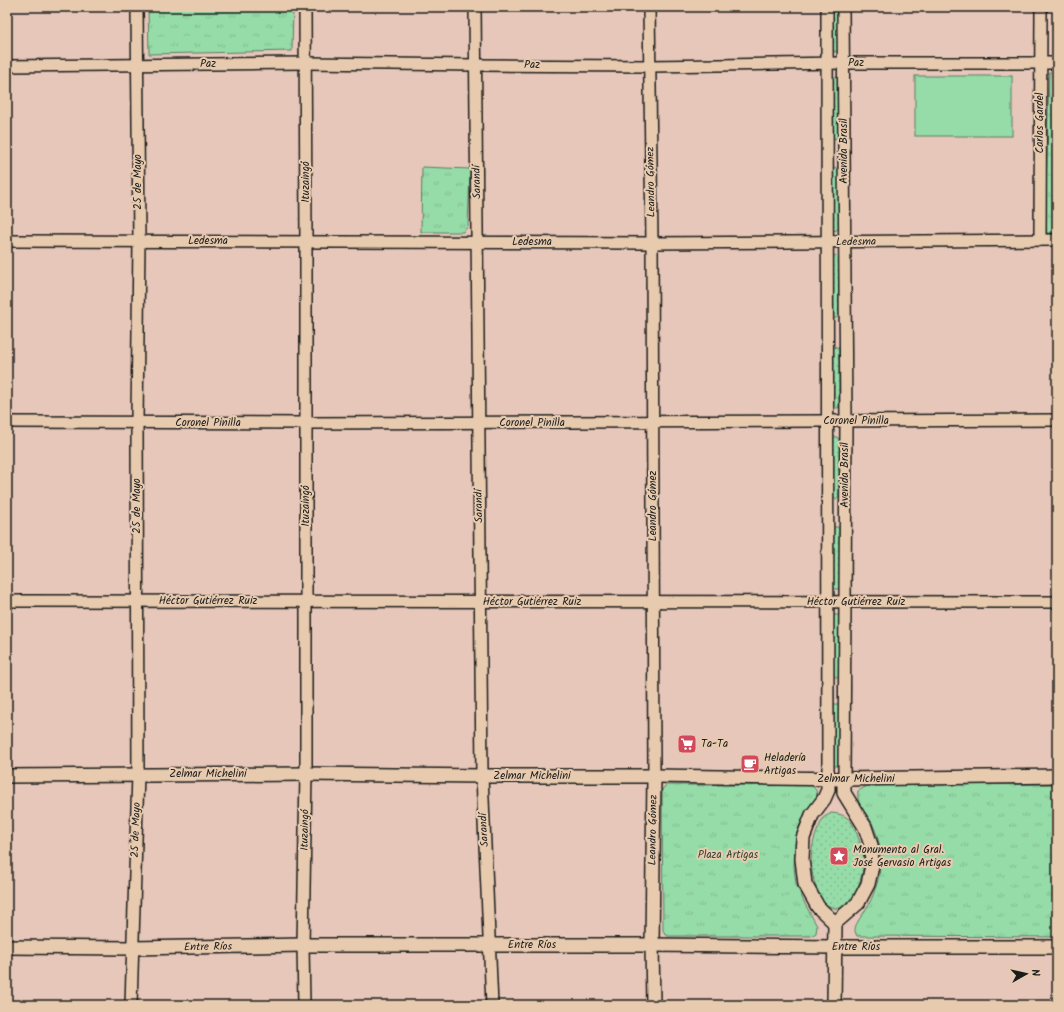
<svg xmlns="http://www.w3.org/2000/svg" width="1064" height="1012" viewBox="0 0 1064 1012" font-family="Kalam,sans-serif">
<defs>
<pattern id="grass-dots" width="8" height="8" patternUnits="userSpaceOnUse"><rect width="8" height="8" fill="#96dca8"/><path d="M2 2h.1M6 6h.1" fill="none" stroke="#81bc90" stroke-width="1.8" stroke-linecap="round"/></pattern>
<pattern id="park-tufts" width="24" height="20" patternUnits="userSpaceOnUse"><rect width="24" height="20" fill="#96dca8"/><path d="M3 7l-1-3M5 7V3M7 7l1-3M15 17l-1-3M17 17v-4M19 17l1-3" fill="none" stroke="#81bc90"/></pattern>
</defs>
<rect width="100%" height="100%" fill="#e6c7b9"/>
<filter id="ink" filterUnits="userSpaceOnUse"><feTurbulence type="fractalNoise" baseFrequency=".025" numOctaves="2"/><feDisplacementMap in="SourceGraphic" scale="8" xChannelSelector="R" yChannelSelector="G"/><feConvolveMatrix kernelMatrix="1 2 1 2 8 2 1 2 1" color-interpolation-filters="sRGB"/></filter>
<g filter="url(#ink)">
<g fill="url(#grass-dots)" stroke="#597c62">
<polygon points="832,7 839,7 839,50 835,52 832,49"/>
<polygon points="833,77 837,77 838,79 839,137 835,139 832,137 832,79"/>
<polygon points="835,167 839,170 839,228 835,231 832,228 832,170 833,168"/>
<polygon points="836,255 839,258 839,316 836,318 834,318 832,316 832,258 834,256"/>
<polygon points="834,347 837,347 839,348 839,407 838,408 834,408 832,406 832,349"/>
<polygon points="834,437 837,437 839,439 839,497 837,499 834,499 832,497 832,439"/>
<polygon points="834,527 838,527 839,529 840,588 838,589 834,589 833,587 833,530"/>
<polygon points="834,615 838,615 840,617 840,675 838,677 835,677 833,675 833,618"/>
<polygon points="834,704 838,704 840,706 840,764 838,766 835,766 833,764 833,706"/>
<path d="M831,813C847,814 852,820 857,834C860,843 864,852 864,861C863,875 854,912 834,908C831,907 826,905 824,903C821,900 819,895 818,892C809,871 809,849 818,829C820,826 821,821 823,818C825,816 829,815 831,813Z"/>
</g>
<g fill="url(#park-tufts)" stroke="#597c62">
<polygon points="148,7 293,7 292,51 149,54"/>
<polygon points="1049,72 1057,72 1057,233 1045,233"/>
<polygon points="422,167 470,169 468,226 463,232 421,232"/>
<path d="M1057,784V937L857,936C856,934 855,932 855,930C855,923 863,915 866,909C870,903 873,896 875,889C880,877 881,863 880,850C879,841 876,831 872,823C866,811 856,807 858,791L869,785Z"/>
<polygon points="667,785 811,785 816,790 817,797 805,814 798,829 795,844 794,867 796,884 805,904 817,926 816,933 811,936 668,936 665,934 663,930 662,790 664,787"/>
</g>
<rect fill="#96dca8" stroke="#597c62" x="915" y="76" width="97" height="60"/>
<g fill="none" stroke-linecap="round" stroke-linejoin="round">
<g stroke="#1c1c1c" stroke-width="14">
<g id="minor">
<polyline points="475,7 482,776 492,1005"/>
<polyline points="649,7 652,243 654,776"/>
<polyline points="827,7 828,779"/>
<polyline points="843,7 846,421 844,779"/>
<polyline points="7,66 306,63 475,65 650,66 844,63 1057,63"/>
<polyline points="1040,240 1041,7"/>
<polyline points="7,241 652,243 1057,240"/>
<polyline points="7,422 306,423 1057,420"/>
<polyline points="7,601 1057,602"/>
<polyline points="131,1005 138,774 137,422 139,241 137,7"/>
<polyline points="304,1005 303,945 306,774 306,242 305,7"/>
</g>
</g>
<g stroke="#1c1c1c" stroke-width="16">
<g id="tertiary">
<polyline points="7,776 306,774 482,776 654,776 844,779 1057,776"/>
<polyline points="828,779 828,790 824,799 812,815 803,838 802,859 805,884 818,907 835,923"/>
<polyline points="7,947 132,948 303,945 652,945 835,947 1057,947"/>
<polyline points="653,1005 652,945 654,776"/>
<polyline points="834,1005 835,923 858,903 868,884 872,866 871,845 865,827 844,793 844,779"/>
</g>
</g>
<use href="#minor" stroke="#e8cbaf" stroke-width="11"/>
<use href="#tertiary" stroke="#e8cbaf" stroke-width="13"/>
</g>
</g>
<defs>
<g id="supermarket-square" transform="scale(1)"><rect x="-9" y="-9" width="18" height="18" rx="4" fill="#d1495b" stroke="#e8cbaf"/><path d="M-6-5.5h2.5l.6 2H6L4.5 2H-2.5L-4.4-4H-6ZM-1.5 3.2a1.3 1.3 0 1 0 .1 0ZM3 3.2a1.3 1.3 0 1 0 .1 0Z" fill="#fff"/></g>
<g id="cafe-square" transform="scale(1)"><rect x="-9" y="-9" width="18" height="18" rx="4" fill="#d1495b" stroke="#e8cbaf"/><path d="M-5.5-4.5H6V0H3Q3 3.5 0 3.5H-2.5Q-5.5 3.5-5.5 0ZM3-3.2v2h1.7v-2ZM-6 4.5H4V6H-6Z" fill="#fff"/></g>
<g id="sight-square" transform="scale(1)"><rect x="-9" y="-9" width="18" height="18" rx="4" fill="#d1495b" stroke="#e8cbaf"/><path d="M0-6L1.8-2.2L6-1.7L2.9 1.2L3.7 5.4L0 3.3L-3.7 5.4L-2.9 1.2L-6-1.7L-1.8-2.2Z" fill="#fff"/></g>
</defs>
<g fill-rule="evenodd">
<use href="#supermarket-square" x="687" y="744"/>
<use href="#cafe-square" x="750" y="764"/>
<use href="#sight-square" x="839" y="856"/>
</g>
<g text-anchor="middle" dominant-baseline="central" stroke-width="4" stroke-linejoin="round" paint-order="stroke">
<g font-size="11" fill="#1c1c1c" stroke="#e8cbaf">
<text x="856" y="63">Paz</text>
<text x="208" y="64">Paz</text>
<text x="532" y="65">Paz</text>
<text transform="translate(1040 123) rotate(-90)">Carlos Gardel</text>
<text transform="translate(844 151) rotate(-90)">Avenida Brasil</text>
<text transform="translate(138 182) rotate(-90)">25 de Mayo</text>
<text transform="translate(306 182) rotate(-90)">Ituzaingó</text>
<text transform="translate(477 182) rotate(-91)">Sarandí</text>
<text transform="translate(651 182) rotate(-91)">Leandro Gómez</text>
<text x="208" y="241">Ledesma</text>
<text x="532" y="242">Ledesma</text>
<text transform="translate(856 242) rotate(-1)">Ledesma</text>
<text x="856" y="421">Coronel Pinilla</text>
<text x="208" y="423">Coronel Pinilla</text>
<text x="532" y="423">Coronel Pinilla</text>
<text transform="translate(845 475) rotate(-90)">Avenida Brasil</text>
<text transform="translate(137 506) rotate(-90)">25 de Mayo</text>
<text transform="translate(306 506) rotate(-90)">Ituzaingó</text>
<text transform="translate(479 506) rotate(-91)">Sarandí</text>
<text transform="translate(653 506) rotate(-90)">Leandro Gómez</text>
<text x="208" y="601">Héctor Gutiérrez Ruiz</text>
<text x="532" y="602">Héctor Gutiérrez Ruiz</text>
<text x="856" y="602">Héctor Gutiérrez Ruiz</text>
<text x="208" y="774">Zelmar Michelini</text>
<text x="532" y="776">Zelmar Michelini</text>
<text x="856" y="779">Zelmar Michelini</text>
<text transform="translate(136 830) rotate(-88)">25 de Mayo</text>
<text transform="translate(305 830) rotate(-89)">Ituzaingó</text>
<text transform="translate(484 830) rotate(-93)">Sarandí</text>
<text transform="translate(653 830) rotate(-89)">Leandro Gómez</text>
<text x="532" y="945">Entre Ríos</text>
<text transform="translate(208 947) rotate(-1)">Entre Ríos</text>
<text x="856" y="947">Entre Ríos</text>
</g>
<g font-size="11" fill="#1c1c1c" stroke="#e8cbaf" text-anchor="start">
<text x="701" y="744">Ta-Ta</text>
<text x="764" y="758">Heladería<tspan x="764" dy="13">Artigas</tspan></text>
<text x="853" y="850">Monumento al Gral.<tspan x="853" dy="13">José Gervasio Artigas</tspan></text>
</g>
<g font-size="11" fill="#344238" stroke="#e8cbaf">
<text x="728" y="855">Plaza Artigas</text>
</g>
</g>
<rect width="1064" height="1012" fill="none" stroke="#e8cbaf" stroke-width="24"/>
<rect x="12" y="12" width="1040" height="988" fill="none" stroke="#1c1c1c" stroke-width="1.5" filter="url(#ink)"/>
<g transform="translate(1026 974) rotate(82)" stroke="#e8cbaf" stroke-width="3" paint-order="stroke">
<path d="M0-3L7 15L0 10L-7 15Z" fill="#1c1c1c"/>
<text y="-6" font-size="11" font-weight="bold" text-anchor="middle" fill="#1c1c1c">N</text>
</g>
</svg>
